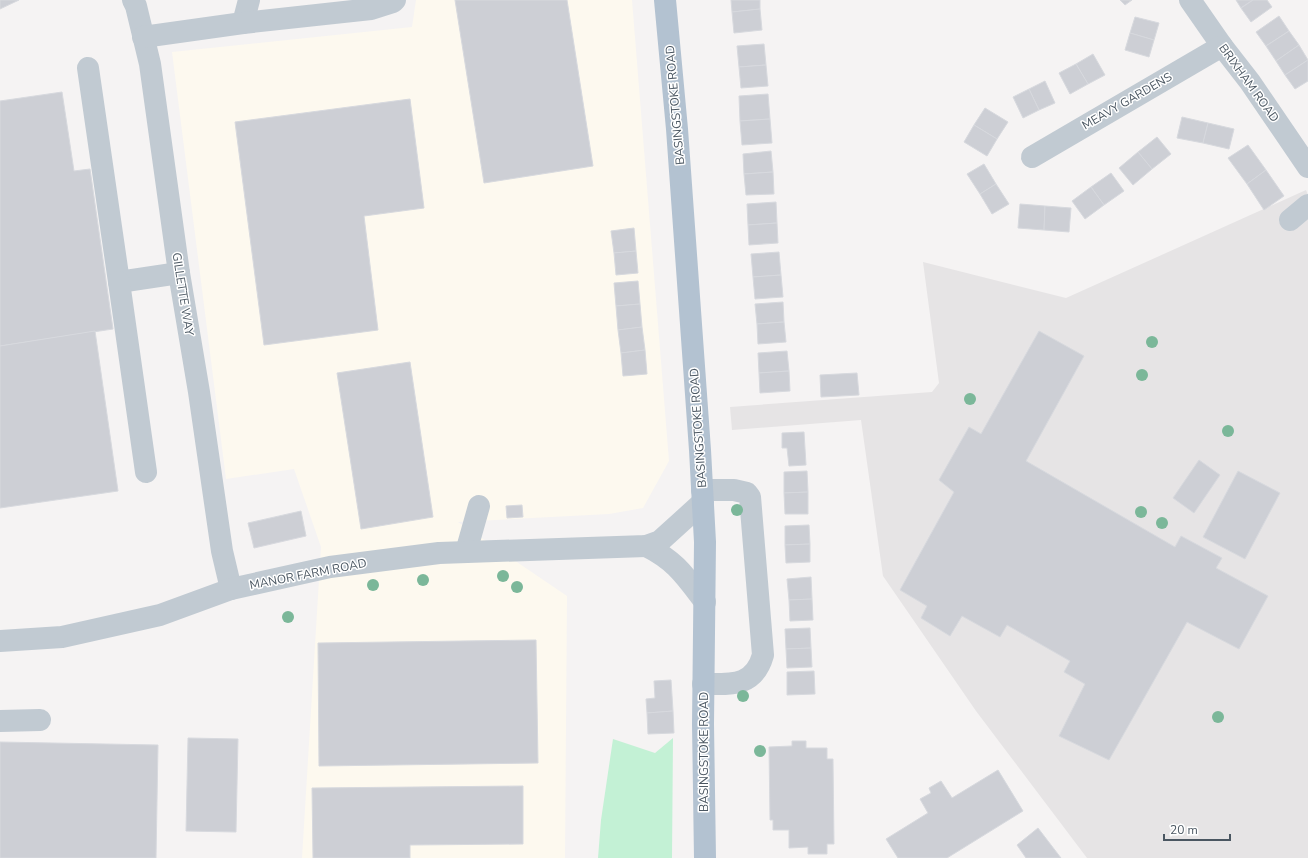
<svg xmlns="http://www.w3.org/2000/svg" width="1308" height="858" viewBox="0 0 1308 858" font-family="'Nunito Sans',sans-serif">
<rect width="100%" height="100%" fill="#f5f3f3"/>
<polygon fill="#fdf9ef" points="416,0 632,0 669,461 643,508 609,514 458,522 567,596 565,858 302,858 321,547 294,469 226,479 172,52 412,27"/>
<polygon fill="#e6e4e5" points="1306,190 1308,195 1308,858 1087,858 976,711 883,576 861,420 732,430 730,407 932,392 939,383 923,262 1066,298"/>
<polygon fill="#c3f1d5" points="673,738 672,858 598,858 601,820 613,739 655,753"/>
<g fill="#cdcfd5" stroke="#d7d9de">
<polygon points="0,0 19,0 0,9"/>
<polygon points="455,0 567,0 593,166 484,183"/>
<polygon points="731,0 760,0 760,9 732,12"/>
<polygon points="1120,0 1132,0 1125,5"/>
<polygon points="1236,0 1253,0 1241,8"/>
<polygon points="1253,0 1267,0 1272,7 1251,22 1241,8"/>
<polygon points="760,9 762,30 734,33 732,12"/>
<polygon points="1279,16 1289,31 1266,46 1256,32"/>
<polygon points="1135,17 1159,23 1154,40 1130,33"/>
<polygon points="1289,31 1299,45 1276,61 1266,46"/>
<polygon points="1130,33 1154,40 1149,57 1125,50"/>
<polygon points="764,44 766,65 739,67 737,46"/>
<polygon points="1299,45 1308,60 1285,75 1276,61"/>
<polygon points="1093,54 1105,75 1088,84 1076,64"/>
<polygon points="1308,60 1308,81 1295,89 1285,75"/>
<polygon points="1076,64 1088,84 1070,94 1059,73"/>
<polygon points="766,65 768,86 741,88 739,67"/>
<polygon points="1045,81 1055,103 1039,110 1029,89"/>
<polygon points="1029,89 1039,110 1023,118 1013,97"/>
<polygon points="62,92 74,171 90,169 113,329 0,346 0,101"/>
<polygon points="768,94 770,119 740,121 739,96"/>
<polygon points="410,99 424,208 364,216 378,330 264,345 235,122"/>
<polygon points="985,108 1008,122 997,139 974,125"/>
<polygon points="1182,117 1208,123 1203,143 1177,138"/>
<polygon points="770,119 772,143 742,145 740,121"/>
<polygon points="1208,123 1234,129 1229,149 1203,143"/>
<polygon points="974,125 997,139 987,156 964,142"/>
<polygon points="1157,137 1171,154 1152,169 1138,152"/>
<polygon points="1248,145 1266,170 1247,184 1228,158"/>
<polygon points="771,151 773,172 744,174 743,154"/>
<polygon points="1138,152 1152,169 1133,185 1119,168"/>
<polygon points="984,164 996,184 980,194 967,174"/>
<polygon points="1266,170 1284,196 1264,210 1247,184"/>
<polygon points="773,172 774,194 746,195 744,174"/>
<polygon points="1111,173 1124,191 1104,205 1091,187"/>
<polygon points="996,184 1009,204 992,214 980,194"/>
<polygon points="1091,187 1104,205 1085,219 1072,201"/>
<polygon points="776,202 777,223 748,225 747,204"/>
<polygon points="1020,204 1045,206 1044,230 1018,228"/>
<polygon points="1045,206 1071,208 1069,232 1044,230"/>
<polygon points="777,223 778,243 749,245 748,225"/>
<polygon points="634,228 636,251 614,253 611,231"/>
<polygon points="636,251 638,273 616,275 614,253"/>
<polygon points="779,252 781,275 753,277 751,254"/>
<polygon points="781,275 783,297 755,299 753,277"/>
<polygon points="638,281 640,304 616,306 614,283"/>
<polygon points="783,302 784,322 757,324 755,304"/>
<polygon points="640,304 642,327 618,330 616,306"/>
<polygon points="784,322 786,342 758,344 757,324"/>
<polygon points="642,327 645,350 621,353 618,330"/>
<polygon points="95,331 118,491 0,508 0,346"/>
<polygon points="1039,331 1084,356 1026,461 1175,547 1181,536 1222,558 1216,568 1268,596 1239,649 1187,622 1109,760 1059,736 1085,684 1064,672 1070,661 1007,625 1000,637 962,616 950,636 921,618 927,606 900,590 954,492 939,480 969,427 981,434"/>
<polygon points="645,350 647,374 623,376 621,353"/>
<polygon points="787,351 789,371 759,373 758,353"/>
<polygon points="410,362 433,517 361,529 337,373"/>
<polygon points="789,371 790,391 760,393 759,373"/>
<polygon points="857,373 859,395 821,397 820,375"/>
<polygon points="804,432 806,465 789,466 787,448 782,448 782,433"/>
<polygon points="1199,460 1220,475 1194,513 1173,498"/>
<polygon points="807,471 808,492 784,493 784,472"/>
<polygon points="1238,471 1280,493 1245,559 1203,537"/>
<polygon points="808,492 808,514 785,514 784,493"/>
<polygon points="522,505 523,517 507,518 506,506"/>
<polygon points="301,511 306,536 254,548 248,523"/>
<polygon points="809,525 810,544 785,545 785,526"/>
<polygon points="810,544 810,562 786,563 785,545"/>
<polygon points="811,577 812,599 789,600 787,579"/>
<polygon points="812,599 813,620 790,621 789,600"/>
<polygon points="810,628 811,648 786,649 785,629"/>
<polygon points="536,640 538,763 319,766 318,643"/>
<polygon points="811,648 812,667 787,668 786,649"/>
<polygon points="814,671 815,694 787,695 787,672"/>
<polygon points="671,680 673,711 647,713 646,699 655,698 654,681"/>
<polygon points="673,711 674,733 648,734 647,713"/>
<polygon points="188,738 238,739 236,832 186,831"/>
<polygon points="792,741 806,741 806,748 827,748 827,759 833,759 834,844 827,844 827,854 808,854 808,847 789,848 789,830 773,830 773,820 770,820 769,747 792,746"/>
<polygon points="0,742 158,745 156,858 0,858"/>
<polygon points="998,770 1023,811 947,858 898,858 886,839 928,813 920,799 931,793 929,788 941,781 952,798"/>
<polygon points="523,786 523,844 410,845 410,858 313,858 312,788"/>
<polygon points="1038,828 1061,858 1026,858 1017,845"/>
</g>
<g fill="none" stroke-linecap="round" stroke-linejoin="round">
<g stroke="#c1cad2" stroke-width="22">
<polyline points="133,0 136,6 150,64 179,273 199,392 222,551 231,589"/>
<polyline points="1190,0 1222,46 1250,82 1308,167"/>
<polyline points="243,23 249,0"/>
<polyline points="143,37 243,23 371,9 393,2 395,0"/>
<polyline points="88,68 119,282 179,273"/>
<polyline points="1032,157 1222,46"/>
<polyline points="1290,220 1308,205"/>
<polyline points="119,282 146,472"/>
<path d="M702,490H734L747,493L750,497L763,655C754,687 731,684 703,684"/>
<path d="M646,546C676,561 685,576 705,602"/>
<polyline points="466,552 479,506"/>
<polyline points="0,641 62,637 160,615 231,589 330,567 439,553 646,546 660,541 703,502"/>
<polyline points="0,721 40,720"/>
</g>
<polyline stroke="#b3c2d1" stroke-width="22" points="665,0 677,129 700,450 705,542 703,724 705,858"/>
</g>
<g fill="#7bb799">
<circle cx="1152" cy="342" r="6"/>
<circle cx="1142" cy="375" r="6"/>
<circle cx="970" cy="399" r="6"/>
<circle cx="1228" cy="431" r="6"/>
<circle cx="737" cy="510" r="6"/>
<circle cx="1141" cy="512" r="6"/>
<circle cx="1162" cy="523" r="6"/>
<circle cx="503" cy="576" r="6"/>
<circle cx="423" cy="580" r="6"/>
<circle cx="373" cy="585" r="6"/>
<circle cx="517" cy="587" r="6"/>
<circle cx="288" cy="617" r="6"/>
<circle cx="743" cy="696" r="6"/>
<circle cx="1218" cy="717" r="6"/>
<circle cx="760" cy="751" r="6"/>
</g>
<g text-anchor="middle" dominant-baseline="central" stroke-width="3" stroke-linejoin="round" paint-order="stroke">
<g font-size="12" fill="#4a5661" stroke="#fff">
<text transform="translate(1249 83) rotate(54)">BRIXHAM ROAD</text>
<text transform="translate(1127 101) rotate(-30)">MEAVY GARDENS</text>
<text transform="translate(675 105) rotate(-95)">BASINGSTOKE ROAD</text>
<text transform="translate(183 294) rotate(81)">GILLETTE WAY</text>
<text transform="translate(698 428) rotate(-94)">BASINGSTOKE ROAD</text>
<text transform="translate(308 574) rotate(-11)">MANOR FARM ROAD</text>
<text transform="translate(704 752) rotate(-90)">BASINGSTOKE ROAD</text>
</g>
</g>
<path d="M1164 834v6h66v-6" fill="none" stroke="#4a5661" stroke-width="2"/>
<text x="1170" y="834" font-size="12" fill="#4a5661" stroke="#ffffff" stroke-width="3" paint-order="stroke">20 m</text>
</svg>
